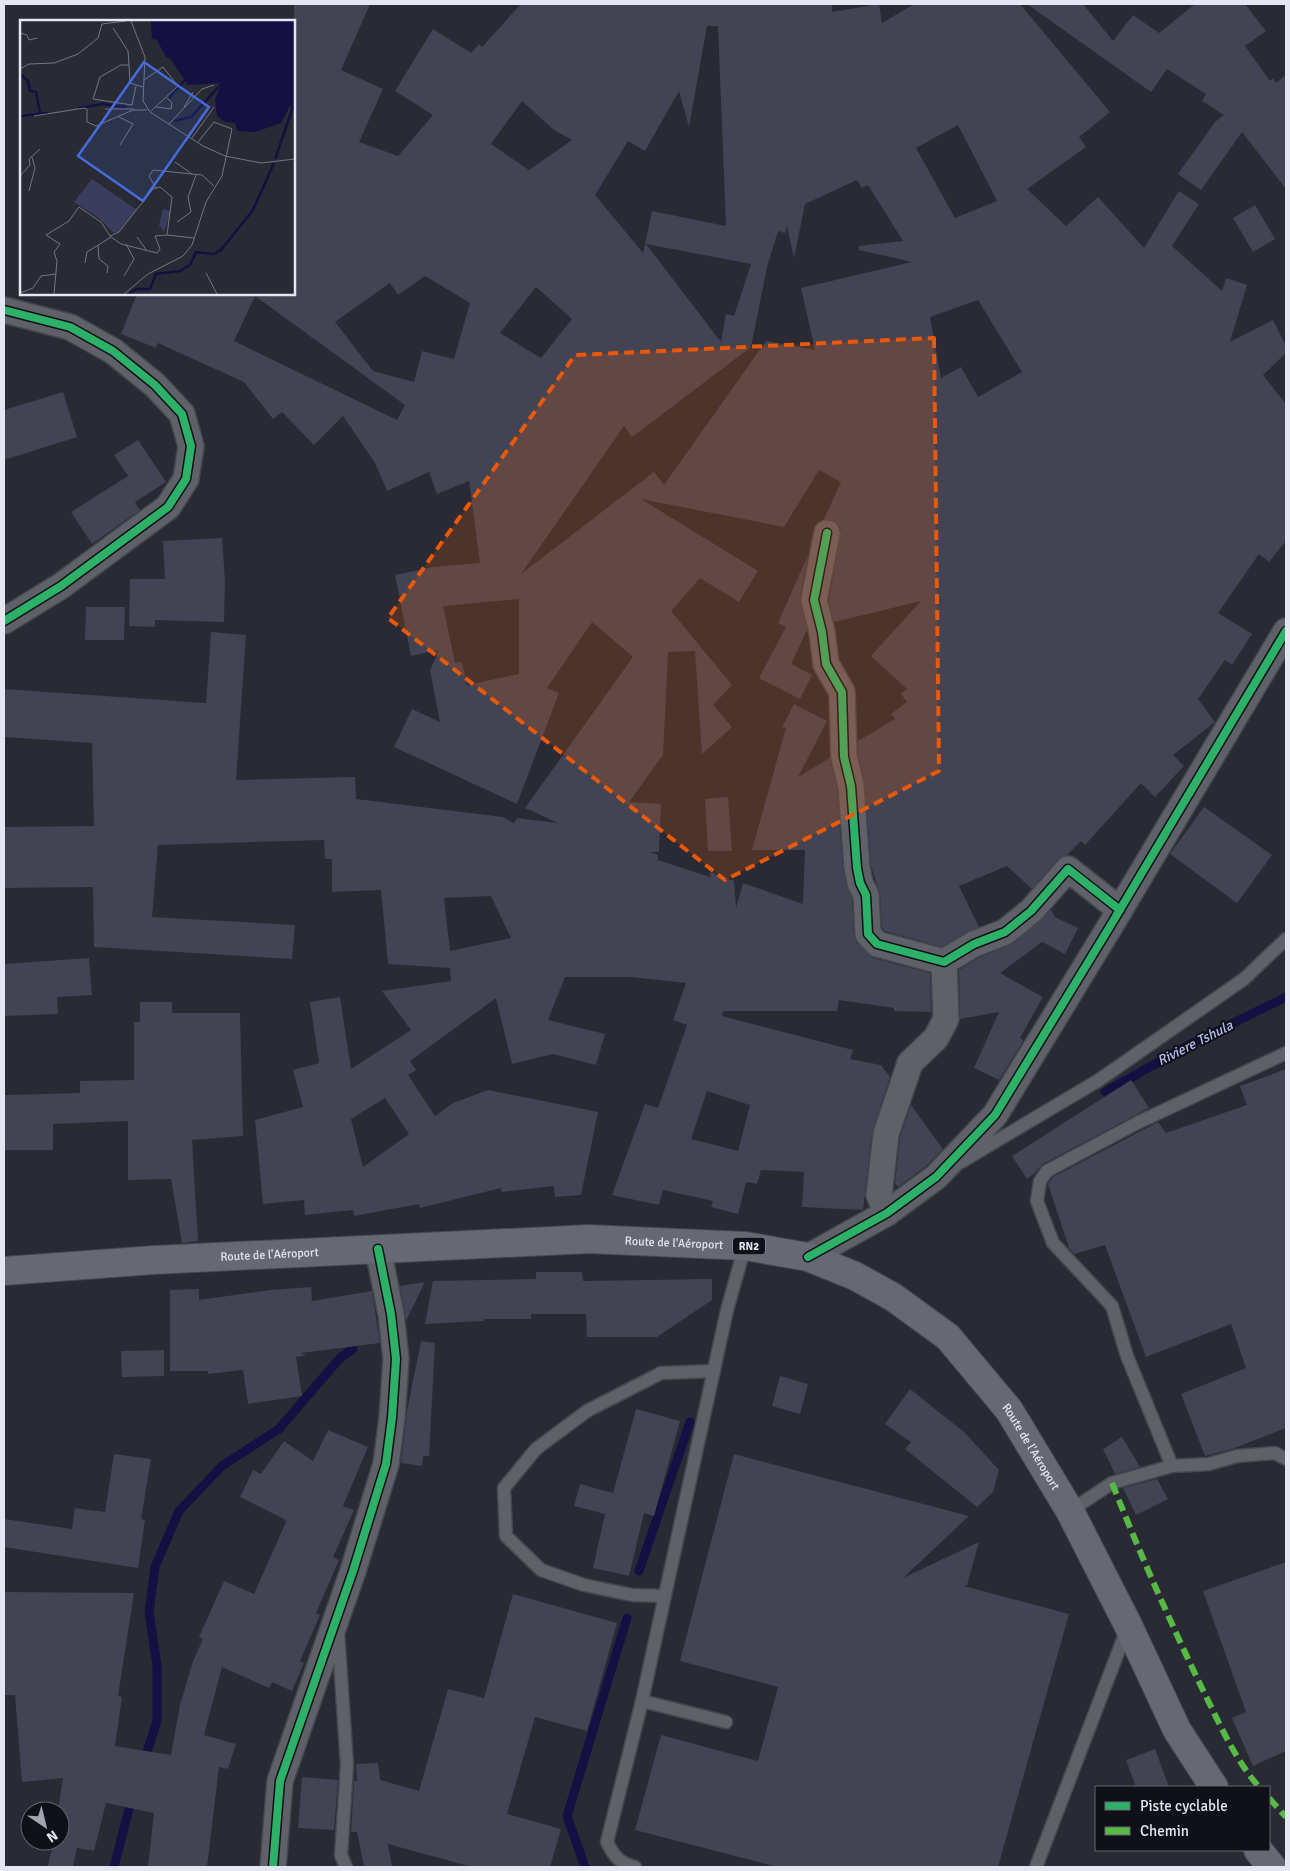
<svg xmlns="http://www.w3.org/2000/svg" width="1290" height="1871" viewBox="0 0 1290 1871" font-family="Signika,sans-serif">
<rect width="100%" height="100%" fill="#292a34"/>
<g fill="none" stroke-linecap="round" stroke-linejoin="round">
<g stroke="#150f43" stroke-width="9">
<polyline points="1105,1092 1189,1045 1286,997"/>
<polyline points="639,1571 690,1422"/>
<polyline points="144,1761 157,1721 157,1666 149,1612 155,1567 179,1511 222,1466 279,1429 340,1358 353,1349"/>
<polyline points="114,1867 132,1797"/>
<polyline points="585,1867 567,1816 627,1618"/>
</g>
</g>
<g fill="#424353" fill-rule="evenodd">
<path d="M294,4H370L341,70L383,89L359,142L398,156L433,115L395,91L433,29L471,53L479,44L482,47L521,4H832V12L879,4L882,23L914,4H1020L1110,112L1079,137L1086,147L1027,189L1066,226L1098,197L1144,248L1179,191L1199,204L1172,246L1222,291L1226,278L1247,285L1230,342L1273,320L1286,346V353L1263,375L1286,404V541L1269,562L1259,554L1218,613L1252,634L1232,665L1225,660L1198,699L1215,722L1173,755L1184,766L1155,797L1141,783L1085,845L1081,841L1067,855L1058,859L1032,889L1007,866L959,886L979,927L942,947L885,931L882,928L880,894L871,866L865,785L858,755V741L895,719L891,714L907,702L901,694L907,689L871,656L921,601L834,622L829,600L841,529L836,522L824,519L841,482L819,470L784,527L641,499L758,571L739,602L700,578L671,611L732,685L713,705L732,727L702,754L695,651L668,652L663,755L629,802L661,804L659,852H650L658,855V860L710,877V872L734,881L736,908L743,883L803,904L805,850H752L786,728L782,727L794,704L827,721L798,777L830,758L837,788L843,871L852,899L854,935L857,943L873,958L930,973L931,1012L894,1011V1008L839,1000L837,1011H723L722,1016L853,1050L850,1059L881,1065L890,1077L872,1132L863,1210L802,1207L804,1172L761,1170L757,1184L746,1182L738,1214L711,1207L713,1201L663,1190L659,1205L612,1195L645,1104L658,1108L687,1025L673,1020L686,983L630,977H565L548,1020L605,1034L596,1065L553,1054L512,1064L496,998L410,1061L416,1070L408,1075L435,1116L453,1103L488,1090L598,1112L581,1195L555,1197L554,1186L502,1192L501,1188L420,1208L419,1204L354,1216L353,1210L305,1215L304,1200L263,1204L255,1120L303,1107L293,1070L319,1063L310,1002L340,997L351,1069L411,1030L382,991L451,981L450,968L388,964L381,890L332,892V859H325L324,840L158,845L152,917L295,925L292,959L94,947L93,887L4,888V827L94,826L92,743L4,737V689L206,703L211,632L246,635L236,780L355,777L356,799L503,817L514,823L517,818L558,823L525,808L633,657L592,622L547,688L559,693L517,804L394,747L412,709L440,722L430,670L439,650L411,656L395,575L433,567L480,563L469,481L437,494L429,472L387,491L375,463L343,416L314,445L282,412L273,419L244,382L158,343L156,348L121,334L137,294H294ZM707,26H718L726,226L652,211L643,253L595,195L628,141L645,151L679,91L689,127ZM522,101L554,130L572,140L529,170L491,144ZM958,125L997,201L955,218L916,148ZM857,180L862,188L868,185L903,241L859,246V250L912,262L801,288L815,350L766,341L664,485L654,472L521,574L624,426L632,437L751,347L767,267L778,231L785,233L787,226L794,258L805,204ZM646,244L751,264L734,316L726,314L721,342ZM425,276L470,303L454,359L422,351L414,382L373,371L335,322L390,283L398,295ZM536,287L572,319L541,358L500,333ZM255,296L405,405L397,420L234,341ZM978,300L1022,372L978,397L961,367L941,378L930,317ZM519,599V674L467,685L462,662L455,663L443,606ZM491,896L511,938L450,951L444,898ZM707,1091L750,1105L738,1151L691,1139ZM385,1098L409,1134L363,1167L351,1119Z"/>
<polygon points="1027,4 1083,4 1113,41 1133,15 1159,33 1195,4 1245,4 1266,31 1245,46 1270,81 1273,78 1276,83 1286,75 1286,189 1242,132 1201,190 1178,174 1215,122 1224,115 1202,101 1206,94 1167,69 1151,92"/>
<polygon points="1255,205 1275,239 1253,252 1233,218"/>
<polygon points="63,392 77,437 4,460 4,410"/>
<polygon points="138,440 166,482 135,502 140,510 92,544 71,512 128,476 114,455"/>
<polygon points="222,538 225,580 224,622 155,620 155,627 129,626 130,579 165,579 163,541"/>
<polygon points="808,555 800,598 807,630 791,664 812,675 800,699 759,678 786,627 778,623"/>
<polygon points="86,607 125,607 124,640 85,640"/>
<polygon points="728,797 732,851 708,851 705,799"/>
<polygon points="1204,807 1272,855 1237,903 1170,854"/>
<polygon points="1051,910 1055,917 1078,928 1065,954 1042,942 1000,973 1043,997 1020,1038 1023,1040 1021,1045 999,1080 974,1068 999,1012 960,1019 959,970 980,957 1014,943"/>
<polygon points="89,958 92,995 57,997 58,1014 4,1016 4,964"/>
<polygon points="140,1002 172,1002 172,1013 240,1013 243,1136 192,1140 198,1241 182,1243 171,1179 128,1180 128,1121 53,1124 53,1150 4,1150 4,1095 80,1093 80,1081 134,1080 134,1022 140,1022"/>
<polygon points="1286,1069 1286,1428 1232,1449 1205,1456 1181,1394 1246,1368 1231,1324 1146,1357 1105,1245 1074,1254 1069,1248 1048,1184 1053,1177 1158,1122 1166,1133 1247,1105 1240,1086"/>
<polygon points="1131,1080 1149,1108 1043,1164 1035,1173 1027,1179 1012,1156"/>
<polygon points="911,1105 943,1149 926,1166 898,1187 895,1183 900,1137"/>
<polygon points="536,1272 582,1272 583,1281 712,1279 712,1300 657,1337 587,1337 586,1314 531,1314 531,1319 484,1319 484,1321 425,1324 433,1281 536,1279"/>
<polygon points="425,1282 406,1321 400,1286"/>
<polygon points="311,1287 312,1301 372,1291 380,1343 301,1353 306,1355 296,1357 302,1396 248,1404 243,1370 208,1374 208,1371 170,1371 170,1290 199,1289 199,1300 270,1290"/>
<polygon points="421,1341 435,1343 429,1456 423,1456 422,1466 401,1463 407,1411"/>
<polygon points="164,1350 164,1376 122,1377 121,1351"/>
<polygon points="780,1376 808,1384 800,1414 772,1406"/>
<polygon points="910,1389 964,1432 999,1470 993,1492 977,1507 905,1449 911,1442 885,1424"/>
<polygon points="636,1409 680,1421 654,1516 644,1513 629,1576 593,1568 605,1514 574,1506 580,1484 613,1493"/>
<polygon points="328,1430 368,1447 343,1506 354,1510 333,1557 339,1560 316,1613 320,1615 300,1661 304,1663 292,1691 272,1682 269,1688 222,1667 204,1735 236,1744 228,1769 219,1767 207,1867 148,1867 154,1813 106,1803 94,1851 77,1848 73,1867 48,1867 53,1842 51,1841 60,1841 60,1811 58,1811 63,1778 22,1782 15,1695 4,1695 4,1592 134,1593 118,1696 122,1697 115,1746 171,1755 180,1705 193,1661 203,1639 199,1637 224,1581 254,1594 286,1522 284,1519 240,1497 253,1470 261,1474 284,1441 313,1461"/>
<polygon points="1122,1437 1140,1467 1115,1474 1103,1449"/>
<polygon points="114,1454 151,1459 141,1519 145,1520 138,1568 4,1547 4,1519 72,1529 75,1508 105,1512"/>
<polygon points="734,1454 969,1516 903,1578 979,1542 967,1585 964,1586 1069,1614 998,1867 777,1867 635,1830 661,1735 758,1761 778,1687 680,1661"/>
<polygon points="1157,1479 1168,1499 1136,1515 1123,1488"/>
<polygon points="1286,1562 1286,1751 1253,1766 1232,1718 1246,1712 1203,1591"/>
<polygon points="513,1594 617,1623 587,1731 535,1717 507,1814 561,1829 550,1867 472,1867 388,1844 392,1867 364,1867 357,1832 351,1832 354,1781 357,1781 356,1764 378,1763 380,1780 419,1791 448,1689 484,1698"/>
<polygon points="1155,1749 1169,1787 1136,1787 1126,1760"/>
<polygon points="302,1777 338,1780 334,1830 298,1828"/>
</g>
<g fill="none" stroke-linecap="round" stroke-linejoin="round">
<g stroke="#45464e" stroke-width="15">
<g id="service">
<polyline points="961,1162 1099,1080 1244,979 1286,939"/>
<polyline points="1172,1466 1127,1356 1112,1306 1053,1243 1037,1201 1040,1181 1047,1171 1137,1123 1286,1053"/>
<polyline points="1070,1511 1112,1483 1172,1466 1209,1464 1237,1456 1275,1453 1286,1459"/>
<polyline points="665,1596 632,1595 584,1585 541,1570 506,1536 504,1488 536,1449 587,1411 661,1373 714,1371"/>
<polyline points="338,1632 347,1765 341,1855 346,1867"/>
<polyline points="642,1701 726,1722"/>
<path d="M635,1867C620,1863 614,1857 607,1842L642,1701L727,1310L745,1246"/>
<polyline points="1036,1867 1127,1629"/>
</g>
</g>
<g stroke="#45464e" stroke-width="28">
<g id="minor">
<polyline points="4,310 70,327 113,351 155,385 182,414 191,446 186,479 168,507 61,586 4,621"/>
<polyline points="827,533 814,600 822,632 826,664 842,692 844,757 851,786 857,868 860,883 866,895 868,934 877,944 944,962 974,944 1005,932 1031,911 1068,869 1120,910"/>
<polyline points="887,1213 879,1195 886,1134 910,1063 936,1038 946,1019 944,962"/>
<polyline points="808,1257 887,1213 936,1177 995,1115 1109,928 1286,631"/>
<polyline points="273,1867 280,1781 353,1571 386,1464 392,1418 396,1359 391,1314 378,1249"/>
</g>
</g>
<g stroke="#45464e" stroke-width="30">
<g id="trunk">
<path id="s1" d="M4,1271L154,1260L589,1239L745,1246L808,1257L855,1276L893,1297L948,1337L1009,1410L1070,1511L1128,1625L1177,1730L1214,1787"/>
<polyline points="1258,1850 1272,1867"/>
</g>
</g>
<use href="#service" stroke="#5f6068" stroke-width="12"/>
<use href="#minor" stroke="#5f6068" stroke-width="25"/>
<use href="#trunk" stroke="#666874" stroke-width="28"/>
<g stroke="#58b947" stroke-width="6" stroke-dasharray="12 6" stroke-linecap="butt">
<path d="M1112,1483C1139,1551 1168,1617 1199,1682C1217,1718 1233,1757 1259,1787"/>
<polyline points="1269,1798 1286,1817"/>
</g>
<g stroke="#101118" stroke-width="11">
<g id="cycleway">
<polyline points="4,310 70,327 113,351 155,385 182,414 191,446 186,479 168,507 61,586 4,621"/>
<polyline points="827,533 814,600 822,632 826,664 842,692 844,757 851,786 857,868 860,883 866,895 868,934 877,944 944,962 974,944 1005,932 1031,911 1068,869 1120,910"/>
<polyline points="808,1257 887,1213 936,1177 995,1115 1109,928 1286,631"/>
<polyline points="273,1867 280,1781 353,1571 386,1464 392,1418 396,1359 391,1314 378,1249"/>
</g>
</g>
<use href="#cycleway" stroke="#2db169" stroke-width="8"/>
</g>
<path fill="#e8590c" fill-opacity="0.2" stroke="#e8590c" stroke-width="4" stroke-dasharray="10 6" stroke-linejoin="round" d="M934,338L939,771L725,880L388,618L575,355Z"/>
<g text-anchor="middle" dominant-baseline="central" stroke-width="4" stroke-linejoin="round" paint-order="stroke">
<rect fill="#101118" stroke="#a4a6b0" stroke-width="1" x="733" y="1237.5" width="32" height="17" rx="4"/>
<g font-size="11" font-weight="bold" fill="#e4e6f1">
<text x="749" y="1246">RN2</text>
</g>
<g font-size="12" fill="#e4e6f1" stroke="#101118">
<text stroke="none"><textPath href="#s1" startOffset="671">Route de l'Aéroport</textPath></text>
<text stroke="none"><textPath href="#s1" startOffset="266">Route de l'Aéroport</textPath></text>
<text stroke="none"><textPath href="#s1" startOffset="1106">Route de l'Aéroport</textPath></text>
</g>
<g font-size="14" font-style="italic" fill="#b6bdf3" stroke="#101118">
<text transform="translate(1195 1043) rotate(-27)">Riviere Tshula</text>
</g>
</g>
<g transform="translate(20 20)">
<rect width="275" height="275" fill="#292a34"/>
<path d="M72,159L117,190L98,212L94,213L79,198L54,182ZM143,189L151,191L144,212L139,205Z" fill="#3a3d5e"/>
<path d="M131,1H275V91L270,86L261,103L235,112L218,111L215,103L205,102L197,96L195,79L202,63L168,65L150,38L146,37L137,20L132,19Z" fill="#150f43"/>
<path fill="none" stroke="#150f43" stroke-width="2.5" d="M0,54L8,61L10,71L16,72L20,93M149,78L165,60M59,88L83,84L106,87M0,96L28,93M154,101L171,97L202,63M255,139L273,87M109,274L116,269H130L136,254L160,251L170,245L176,232L194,234L201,230L233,190L254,143"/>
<path fill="none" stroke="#747580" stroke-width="1" d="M111,1L125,37L123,81L130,92L183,126L205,136L241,143L275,139M93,8L108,31L109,45M0,13L7,15L9,20L17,18M0,49L9,44L34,43L58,34L78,18L82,4L106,1M124,60L143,47L158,66L131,91M116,66L112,85L73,79L80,57L101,45H109L110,63L123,67M136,87L151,89L152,83L147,78M164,87L173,72M85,89H114M14,96L64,88L67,89V102L76,106L113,90H127M99,97L113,104L100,125M149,104L182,69L194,65M172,118L194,87M155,142L172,154M0,156L10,145L9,139L20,129M136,168L129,156L133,150L182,155L194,166M9,171L15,148L12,137M157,202L171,192L168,177L176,155M90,216L99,212L133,169L140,167L152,177L147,215L174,218M117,217L127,231M78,225L79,239L88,246L87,253M65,243L67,232L91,217M186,253L197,274M104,256L114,239L106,224M0,273L13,268L21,256L36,254M34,274L37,241L34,232L40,224L26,215L49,201L59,187L81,202L90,216L101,224L137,233L140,229L135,216L147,215M104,274L128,254L163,236L172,225L186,182L202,156L212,109L194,102L178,122"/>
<path fill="#456cdd" fill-opacity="0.15" stroke="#456cdd" stroke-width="2.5" d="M124,42L189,87L123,181L58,136Z"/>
<rect width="275" height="275" fill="none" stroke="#e4e6f1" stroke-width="2.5"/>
</g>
<rect width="1290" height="1871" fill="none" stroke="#e4e6f1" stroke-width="10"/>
<rect x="1095" y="1786" width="175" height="65" fill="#101118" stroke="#65666f"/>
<rect x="1105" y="1802" width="25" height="8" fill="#2db169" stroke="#65666f"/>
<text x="1140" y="1811" font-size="15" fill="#e4e6f1">Piste cyclable</text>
<rect x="1105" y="1827" width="25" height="8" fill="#58b947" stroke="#65666f"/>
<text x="1140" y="1836" font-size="15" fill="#e4e6f1">Chemin</text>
<g transform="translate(45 1826) rotate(145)"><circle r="24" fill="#101118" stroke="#65666f"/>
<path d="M0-4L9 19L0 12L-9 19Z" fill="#a3a4af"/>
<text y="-8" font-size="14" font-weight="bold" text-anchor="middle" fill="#e4e6f1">N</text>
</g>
</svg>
